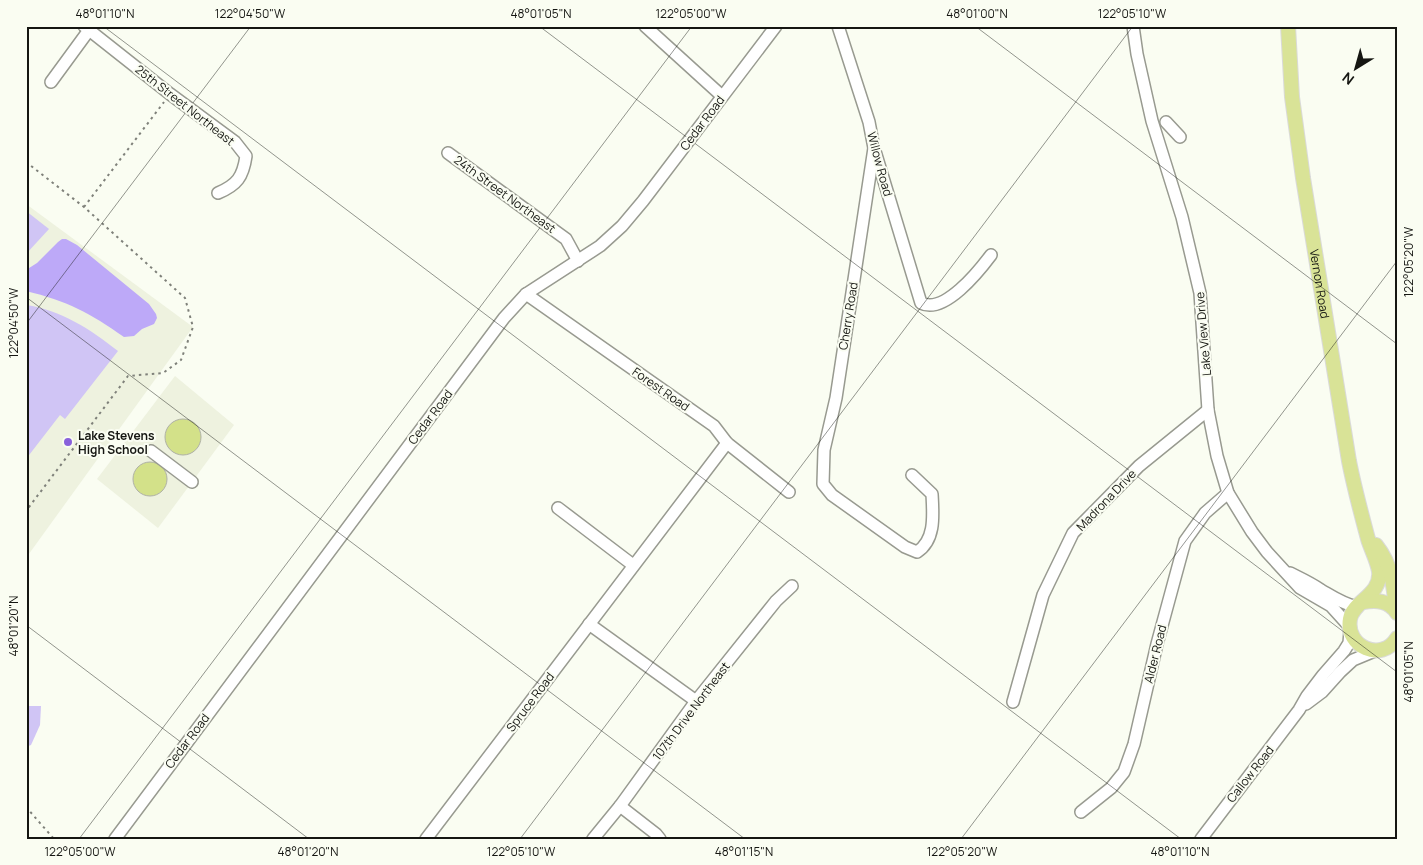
<svg xmlns="http://www.w3.org/2000/svg" width="1423" height="865" viewBox="0 0 1423 865" font-family="Manrope,sans-serif">
<rect width="100%" height="100%" fill="#fafdf2"/>
<g fill="#eef2df">
<polygon points="26,204 193,327 26,558"/>
<polygon points="175,376 234,425 158,528 97,479"/>
</g>
<g fill="#d0c5f5">
<polygon points="26,211 49,229 26,254"/>
<path d="M26,305C61,310 90,329 118,351L65,419L60,415L26,459Z"/>
<polygon points="26,706 41,706 40,725 31,745 26,747"/>
</g>
<path fill="#bda9f8" d="M62,239H66L77,245L149,304L156,314L157,318L154,324L142,329L134,336L124,337C90,313 67,301 26,291V270L37,263L58,242Z"/>
<g fill="#d3e189" stroke="#afb1a7">
<circle cx="183" cy="437" r="18"/>
<circle cx="150" cy="479" r="17"/>
</g>
<g fill="none" stroke-linecap="round" stroke-linejoin="round">
<g stroke="#989a90" stroke-width="14">
<g id="minor">
<path d="M84,26L170,94L235,142L246,156C243,177 237,185 218,193"/>
<polyline points="645,26 722,96"/>
<path d="M838,26L869,122L874,148L921,303C944,315 979,271 991,255"/>
<polyline points="1133,26 1137,54 1152,121 1182,217 1200,293 1208,410 1217,456 1228,493 1252,532 1267,552 1300,588 1331,606 1350,627"/>
<polyline points="51,82 92,26"/>
<polyline points="1166,122 1180,137"/>
<path d="M874,148L836,398L824,450L823,484L832,495L905,547L917,552C936,540 933,514 932,494L912,475"/>
<polyline points="448,153 566,239 578,261"/>
<polyline points="526,294 714,426 727,443 789,492"/>
<polyline points="151,451 192,482"/>
<polyline points="558,508 633,565"/>
<path d="M1290,573C1300,578 1311,583 1321,590C1333,597 1343,604 1357,607"/>
<polyline points="589,624 696,701"/>
<polyline points="1013,702 1043,595 1073,533 1139,466 1208,410"/>
<polyline points="1306,704 1322,692 1340,672 1353,660 1377,650"/>
<polyline points="620,806 656,834 660,839"/>
<polyline points="1081,812 1111,788 1124,772 1134,744 1157,644 1185,541 1205,513 1228,493"/>
<polyline points="115,839 504,318 526,294 600,246 622,226 643,201 776,26"/>
<polyline points="426,839 727,443"/>
<polyline points="593,839 620,806 696,701 776,601 792,586"/>
<polyline points="1201,839 1299,710 1307,696 1323,675 1344,651 1349,643 1350,631"/>
</g>
</g>
<g stroke="#dadad9" stroke-width="16">
<g id="major">
<path id="s1" d="M1288,26L1292,97L1303,178L1349,461C1354,487 1361,513 1368,539C1371,549 1377,560 1379,571C1382,595 1353,601 1350,619C1345,647 1382,663 1397,638"/>
<path d="M1376,545C1392,565 1394,587 1396,610"/>
<path d="M1363,602C1376,600 1389,600 1397,613"/>
</g>
</g>
<g stroke="#7f817a" stroke-width="2" stroke-dasharray="2.5 4" stroke-linecap="butt">
<polyline points="26,162 84,207 185,298 193,327 181,360 163,373 128,376 26,511"/>
<polyline points="84,207 164,102"/>
<polyline points="26,807 54,839"/>
</g>
<use href="#minor" stroke="#fff" stroke-width="11"/>
<use href="#major" stroke="#d9e397" stroke-width="14"/>
</g>
<path fill="none" stroke="#151612" stroke-width="1" stroke-opacity="0.45" d="M103,26L1181,839M539,26L1397,672M975,26L1397,344M26,297L745,839M26,324L251,26M26,625L309,839M79,839L692,26M520,839L1133,26M961,839L1397,261"/>
<circle fill="#8961db" stroke="#fafdf2" stroke-width="2" cx="68" cy="442" r="5"/>
<g text-anchor="middle" dominant-baseline="central" stroke-width="4" stroke-linejoin="round" paint-order="stroke">
<g font-size="12" fill="#151612" stroke="#fafdf2">
<text transform="translate(185 105) rotate(38)">25th Street Northeast</text>
<text transform="translate(702 123) rotate(-53)">Cedar Road</text>
<text transform="translate(880 164) rotate(75)">Willow Road</text>
<text transform="translate(505 194) rotate(36)">24th Street Northeast</text>
<text stroke="none"><textPath href="#s1" startOffset="260">Vernon Road</textPath></text>
<text transform="translate(848 316) rotate(-81)">Cherry Road</text>
<text transform="translate(1203 334) rotate(-95)">Lake View Drive</text>
<text transform="translate(661 389) rotate(35)">Forest Road</text>
<text transform="translate(430 417) rotate(-53)">Cedar Road</text>
<text transform="translate(1106 500) rotate(-46)">Madrona Drive</text>
<text transform="translate(1155 654) rotate(-76)">Alder Road</text>
<text transform="translate(530 702) rotate(-53)">Spruce Road</text>
<text transform="translate(691 711) rotate(-53)">107th Drive Northeast</text>
<text transform="translate(187 741) rotate(-53)">Cedar Road</text>
<text transform="translate(1250 774) rotate(-52)">Callow Road</text>
</g>
<g font-size="12" font-weight="bold" fill="#151612" stroke="#fafdf2" text-anchor="start">
<text x="78" y="435">Lake Stevens<tspan x="78" dy="14">High School</tspan></text>
</g>
</g>
<rect width="1423" height="865" fill="none" stroke="#fafdf2" stroke-width="55"/>
<g transform="translate(1356 68) rotate(217)" stroke="#fafdf2" stroke-width="4" paint-order="stroke">
<path d="M0-4L9 19L0 12L-9 19Z" fill="#151612"/>
<text y="-8" font-size="14" font-weight="bold" text-anchor="middle" fill="#151612">N</text>
</g>
<rect x="28" y="28" width="1368" height="810" fill="none" stroke="#151612" stroke-width="2"/>
<g font-size="12" text-anchor="middle" fill="#151612">
<text x="105" y="18">48°01'10"N</text>
<text x="250" y="18">122°04'50"W</text>
<text x="541" y="18">48°01'05"N</text>
<text x="691" y="18">122°05'00"W</text>
<text x="977" y="18">48°01'00"N</text>
<text x="1132" y="18">122°05'10"W</text>
<text transform="translate(1409 262) rotate(-90)" y="4">122°05'20"W</text>
<text transform="translate(14 323) rotate(-90)" y="4">122°04'50"W</text>
<text transform="translate(14 626) rotate(-90)" y="4">48°01'20"N</text>
<text transform="translate(1409 672) rotate(-90)" y="4">48°01'05"N</text>
<text x="80" y="856">122°05'00"W</text>
<text x="308" y="856">48°01'20"N</text>
<text x="521" y="856">122°05'10"W</text>
<text x="744" y="856">48°01'15"N</text>
<text x="962" y="856">122°05'20"W</text>
<text x="1180" y="856">48°01'10"N</text>
</g>
</svg>
